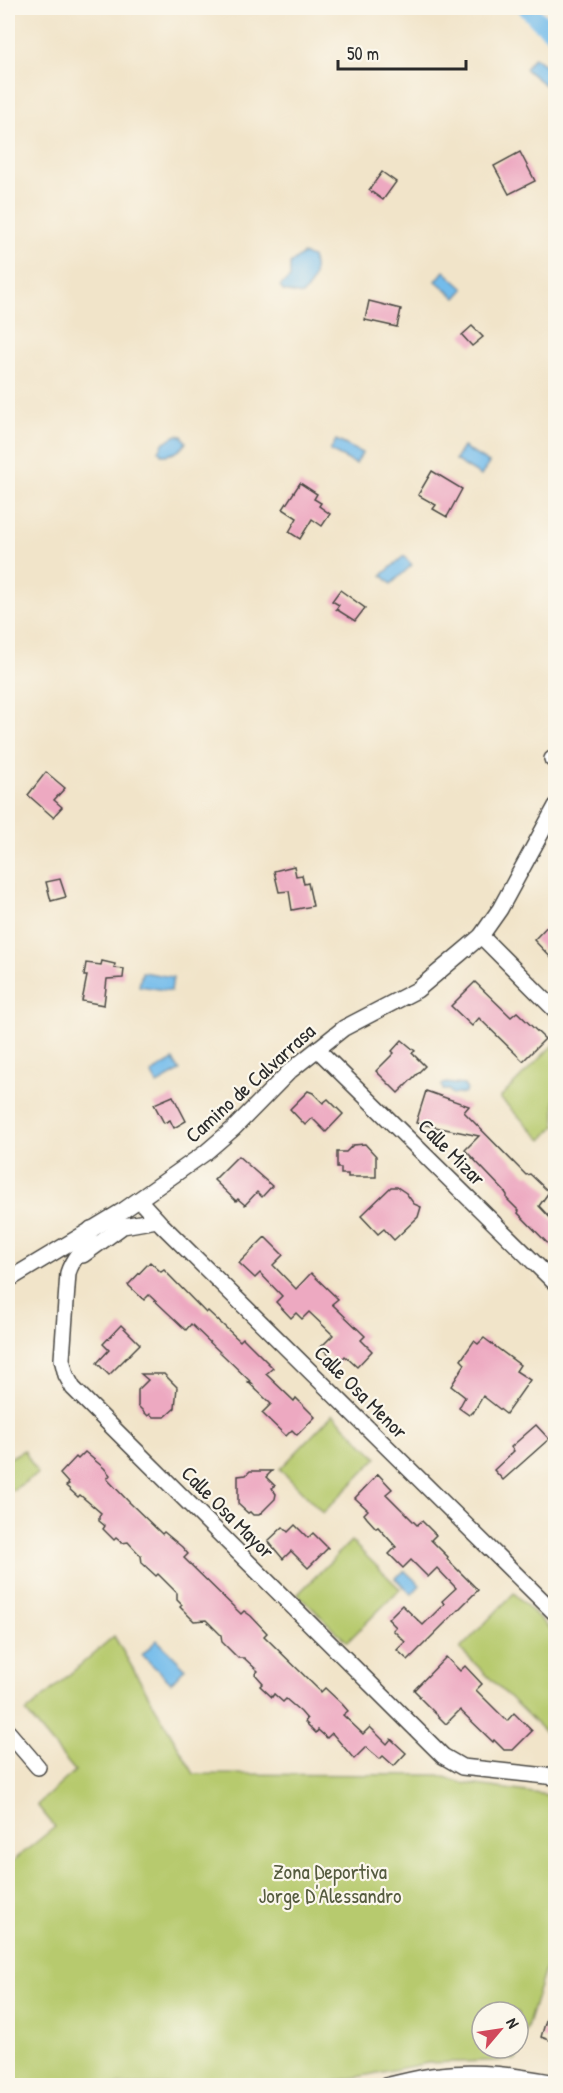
<svg xmlns="http://www.w3.org/2000/svg" width="563" height="2093" viewBox="0 0 563 2093" font-family="'Patrick Hand',sans-serif">
<rect width="100%" height="100%" fill="#fbf7ec"/>
<filter id="ink" filterUnits="userSpaceOnUse"><feTurbulence type="fractalNoise" baseFrequency=".0167" numOctaves="2"/><feDisplacementMap in="SourceGraphic" scale="12" xChannelSelector="R" yChannelSelector="G"/><feConvolveMatrix kernelMatrix="1 2 1 2 8 2 1 2 1" color-interpolation-filters="sRGB"/></filter>
<filter id="wash" filterUnits="userSpaceOnUse"><feTurbulence type="fractalNoise" baseFrequency=".008" numOctaves="4" result="noise"/><feDisplacementMap in="SourceGraphic" scale="24" xChannelSelector="R" yChannelSelector="G"/><feGaussianBlur stdDeviation="1.35" result="paint"/><feColorMatrix in="noise" values="0 0 0 0 0 0 0 0 0 0 0 0 0 0 0 0 0 1.4 0 .05"/><feComposite in="paint" operator="in"/></filter>
<g filter="url(#wash)">
<rect width="100%" height="100%" fill="#f1e4c9"/>
<g fill="#b7ca6e" stroke="#717a4c" stroke-width="1.5" fill-rule="evenodd">
<polygon points="555,1043 555,1126 542,1140 500,1098"/>
<polygon points="333,1414 377,1458 323,1513 280,1469"/>
<polygon points="24,1450 38,1474 8,1493 8,1459"/>
<polygon points="351,1541 400,1589 347,1642 298,1594"/>
<polygon points="514,1593 555,1634 555,1731 550,1737 460,1649"/>
<path d="M114,1636L194,1774L439,1775L462,1783L555,1796V1938L517,2060L428,2063L317,2085H8V1865L55,1827L37,1805L75,1771L26,1712ZM482,2012H518V2048H482Z"/>
</g>
<g fill="#73bceb" stroke="#4f748b" stroke-width="1.5">
<polygon points="534,57 555,73 555,81 550,89 525,69"/>
<path d="M303,254L312,257C317,273 314,283 302,295L283,291L280,286L290,278V264Z"/>
<polygon points="444,271 464,289 456,298 436,281"/>
<path d="M177,435L182,436L186,442C182,451 172,455 162,455L159,451L164,442Z"/>
<polygon points="336,440 362,453 356,464 330,451"/>
<polygon points="463,447 489,463 481,476 455,460"/>
<polygon points="404,556 412,565 391,584 382,575"/>
<polygon points="142,972 173,977 171,991 139,986"/>
<polygon points="173,1060 180,1071 157,1084 151,1073"/>
<polygon points="445,1083 464,1085 467,1090 464,1094 452,1094 449,1090 443,1090 442,1085"/>
<polygon points="405,1571 420,1585 412,1594 395,1578"/>
<polygon points="157,1640 185,1668 171,1683 142,1655"/>
</g>
<g fill="none" stroke-linecap="round" stroke-linejoin="round">
<polyline stroke="#73bceb" stroke-width="18" points="527,8 538,20 556,35"/>
</g>
<g id="blocks">
<g fill="#eda9c1">
<polygon points="520,152 535,181 509,194 494,166"/>
<polygon points="382,172 396,182 383,200 369,190"/>
<polygon points="369,301 401,309 397,327 365,320"/>
<polygon points="472,326 483,337 472,346 462,335"/>
<polygon points="432,471 462,489 447,517 433,509 436,505 418,495"/>
<polygon points="300,483 317,494 314,499 321,503 319,506 330,514 322,526 312,519 300,539 289,532 297,518 283,509"/>
<polygon points="340,590 365,608 355,621 336,609 339,605 332,601"/>
<polygon points="46,772 65,788 54,800 62,807 53,817 28,795"/>
<polygon points="294,866 296,876 302,875 304,884 308,883 313,906 292,910 289,891 279,892 274,871"/>
<polygon points="60,879 66,897 51,901 46,882"/>
<polygon points="555,918 555,962 534,940"/>
<polygon points="102,961 115,964 114,968 124,969 123,978 107,979 104,1005 82,1001 87,976 84,976 86,963 101,965"/>
<polygon points="475,982 511,1017 517,1012 545,1039 523,1061 479,1018 472,1026 451,1006"/>
<polygon points="402,1040 415,1051 412,1053 425,1066 398,1093 376,1071 394,1053 392,1051"/>
<polygon points="308,1091 313,1093 323,1103 328,1099 343,1114 326,1132 312,1118 305,1125 290,1109"/>
<polygon points="426,1091 469,1106 464,1112 526,1175 530,1174 549,1192 539,1206 555,1223 555,1251 518,1213 519,1211 507,1199 507,1195 505,1192 465,1150 479,1136 416,1123"/>
<polygon points="173,1096 186,1121 174,1128 170,1120 164,1123 154,1104"/>
<polygon points="365,1144 376,1156 376,1177 348,1177 348,1174 341,1174 341,1168 337,1168 337,1152 346,1152 353,1145"/>
<polygon points="238,1156 272,1186 262,1197 257,1192 245,1205 238,1199 236,1201 214,1180"/>
<polygon points="391,1187 397,1187 406,1193 414,1204 421,1207 418,1217 394,1240 384,1229 378,1234 361,1216"/>
<polygon points="265,1237 283,1255 273,1265 296,1289 311,1273 338,1299 332,1304 365,1336 361,1340 372,1351 357,1367 345,1356 338,1364 321,1347 333,1335 309,1312 302,1319 296,1313 291,1318 276,1302 282,1296 260,1273 255,1278 239,1263"/>
<polygon points="150,1262 161,1272 164,1270 206,1313 208,1311 240,1341 243,1338 273,1368 266,1374 294,1401 296,1398 315,1417 297,1435 292,1430 286,1436 262,1413 271,1404 248,1382 252,1383 191,1324 186,1330 149,1295 144,1300 128,1285"/>
<polygon points="121,1325 140,1344 109,1375 97,1363 109,1350 103,1344"/>
<polygon points="484,1338 520,1365 516,1371 530,1380 506,1414 483,1396 473,1413 472,1412 469,1415 459,1408 465,1397 451,1386 465,1364 461,1360 474,1341 478,1344"/>
<polygon points="141,1374 164,1374 177,1387 175,1408 165,1417 153,1417 150,1414 148,1416 138,1406 138,1390 148,1380"/>
<polygon points="536,1425 549,1439 503,1480 494,1470 514,1451 511,1447"/>
<polygon points="85,1452 104,1468 110,1475 107,1479 129,1502 162,1534 164,1532 182,1547 188,1554 184,1558 241,1614 244,1611 251,1616 267,1633 264,1636 321,1692 325,1688 342,1704 348,1711 343,1715 363,1734 370,1727 387,1744 391,1739 406,1753 394,1766 383,1756 380,1759 366,1747 354,1759 332,1733 327,1738 318,1730 316,1733 305,1722 307,1719 301,1712 286,1699 283,1702 274,1694 272,1697 260,1686 263,1683 255,1674 258,1671 244,1658 238,1658 222,1642 221,1635 206,1620 194,1621 180,1607 182,1605 177,1600 177,1593 158,1574 156,1576 142,1563 141,1556 128,1542 122,1543 116,1538 114,1540 103,1529 105,1526 99,1521 99,1516 101,1513 80,1495 78,1497 66,1486 69,1484 60,1474 76,1457 78,1459"/>
<polygon points="250,1471 272,1471 266,1477 275,1486 272,1488 276,1494 275,1499 259,1515 253,1515 250,1512 248,1513 238,1504 238,1476 246,1475"/>
<polygon points="378,1474 392,1489 386,1494 417,1525 422,1521 436,1535 431,1540 448,1557 447,1559 478,1590 408,1660 397,1650 405,1642 393,1630 396,1627 388,1619 402,1605 423,1625 444,1604 442,1601 456,1588 437,1568 428,1577 411,1560 403,1568 389,1554 396,1547 378,1527 376,1528 367,1518 364,1514 368,1510 355,1498"/>
<polygon points="295,1525 308,1538 313,1533 328,1548 308,1568 291,1551 283,1559 268,1541 283,1527 288,1532"/>
<polygon points="446,1657 460,1671 465,1666 482,1684 476,1690 507,1721 514,1713 532,1731 513,1750 504,1750 494,1740 493,1742 460,1710 446,1724 419,1697 420,1696 414,1690"/>
<polygon points="552,2000 555,2000 555,2042 541,2037"/>
</g>
</g>
</g>
<g filter="url(#ink)">
<use href="#blocks" fill-opacity="0" stroke="#494743" stroke-width="1.5"/>
<g fill="none" stroke-linecap="round" stroke-linejoin="round">
<g stroke="#494743" stroke-width="18">
<g id="minor">
<polyline points="552,759 556,762"/>
<polyline points="481,936 556,1011"/>
<polyline points="318,1050 556,1284"/>
<polyline points="139,1200 162,1225 556,1614"/>
<path d="M91,1229C86,1249 73,1255 68,1273L62,1359L66,1375L73,1388L443,1756L462,1767L556,1777"/>
<polyline points="83,1255 123,1226 157,1220"/>
<polyline points="8,1280 124,1210 205,1153 234,1128 290,1071 344,1028 417,990 461,953 481,936 500,909 556,806"/>
<polyline points="8,1732 38,1767"/>
<path d="M385,2086C403,2082 421,2077 440,2075C478,2070 518,2076 556,2083"/>
</g>
</g>
<use href="#minor" stroke="#fff" stroke-width="15"/>
</g>
</g>
<g text-anchor="middle" dominant-baseline="central" stroke-width="4.5" stroke-linejoin="round" paint-order="stroke">
<g font-size="21" fill="#2b2b2b" stroke="#fbf7ec">
<text transform="translate(250 1083) rotate(-42)">Camino de Calvarrasa</text>
<text transform="translate(452 1152) rotate(45)">Calle Mizar</text>
<text transform="translate(361 1392) rotate(45)">Calle Osa Menor</text>
<text transform="translate(228 1512) rotate(45)">Calle Osa Mayor</text>
</g>
<g font-size="21" fill="#555b3f" stroke="#fbf7ec">
<text x="330" y="1871">Zona Deportiva<tspan x="330" dy="24">Jorge D'Alessandro</tspan></text>
</g>
</g>
<rect width="563" height="2093" fill="none" stroke="#fbf7ec" stroke-width="30"/>
<g transform="translate(500 2030) rotate(61)"><circle r="28" fill="#fbf7ec" stroke="#a8a59f" stroke-width="1.5"/>
<path d="M0-4.5L10 22L0 15L-10 22Z" fill="#d1495b"/>
<text y="-9" font-size="16" font-weight="bold" text-anchor="middle" fill="#2b2b2b">N</text>
</g>
<path d="M338 60v9h128v-9" fill="none" stroke="#2b2b2b" stroke-width="3"/>
<text x="347" y="60" font-size="18" fill="#2b2b2b" stroke="#fbf7ec" stroke-width="4.5" paint-order="stroke">50 m</text>
</svg>
